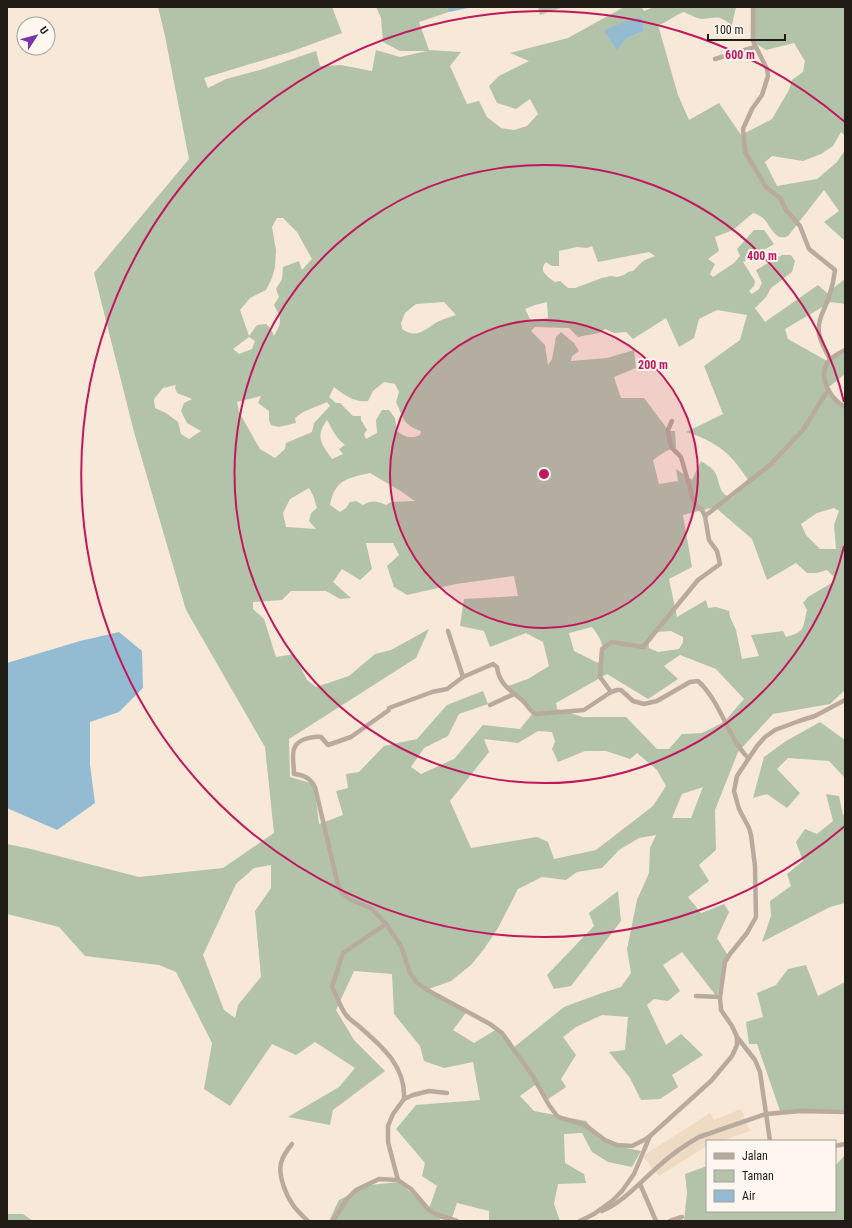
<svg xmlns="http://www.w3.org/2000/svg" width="852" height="1228" viewBox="0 0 852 1228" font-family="'Roboto Condensed',sans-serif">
<rect width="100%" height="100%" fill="#f7e8d7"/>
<polygon fill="#efdbc4" points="741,1109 750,1131 721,1141 707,1141 707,1146 659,1176 643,1156 710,1113 714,1120"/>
<g fill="#b2c3aa" fill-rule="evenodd">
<path d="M158,7H332L342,33L290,52L204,78L208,88L226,79L260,70L316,51L320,66L341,65L372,71L376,50L400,57L427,51H400L383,42L381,18L376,7H447L449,12L419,22L429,50L461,52L450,66L467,104L479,101L487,117L501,128L514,130L527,126L538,114L530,99L516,109L497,103L489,86L499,76L529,61L510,53L568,38L624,7H641L644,11L654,7H736L732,25C716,14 719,18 702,19C697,19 689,14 684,12C674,15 669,22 658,25L678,95L689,120L719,103L741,135L772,119L789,90L792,80L803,72L805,61L794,43L766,50L758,45L753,39V7H845V136L841,132L833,146L821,154L803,161L772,156L765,162L777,186L817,179L837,162L845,150V241L824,222L839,211L824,190L788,236C775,242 771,226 764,219C761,216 757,214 753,213L733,230L715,237L719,251L708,259L715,264L710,274L713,277L734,263L740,256L737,249L754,230H764L774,244L743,262L755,281L754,286L749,291L752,294L759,289L762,283L756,270L782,255H791L795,261L792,272L771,288L766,297L755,308L765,322L818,285L827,293L845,279V304L831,302L785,329L788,339L827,361L845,352V374L824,391L845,408V690L830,704L773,714L738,752L715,810L716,850L699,865L709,881L688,897L701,913L724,904L729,912L717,938L727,954L717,997L682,952L663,965L680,991L668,1001L654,999L647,1005L666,1045L681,1034L703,1055L672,1075L678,1087L660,1099L641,1100L630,1078L609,1052L625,1050L628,1017L602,1015L576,1027L563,1037L576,1055L561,1079L566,1087L547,1100L535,1085L520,1096L534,1111L586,1121L600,1139L621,1147L641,1151L632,1167L608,1162L592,1152L582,1133L564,1134L565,1163L584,1174L586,1183L558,1184L554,1204L560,1221H489V1211L457,1203L451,1221L440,1219L439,1221H329L339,1200L369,1185L399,1182L429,1209L437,1186L422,1176L425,1163L396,1129L416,1105L480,1100L473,1062L444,1068L424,1061L420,1046L394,1014L392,974L354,971L336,1010L354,1040L385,1071L333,1110L330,1125L288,1117L339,1087L355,1068L315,1042L296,1055L272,1044L230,1106L204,1089L212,1043L176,972L159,965L85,956L59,927L7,914V844L31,849L139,877L223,868L274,833L265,747L186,610L134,432L94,273L189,159L165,36ZM642,17L644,31L625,39ZM277,218H283L297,232L312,259L302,270L299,261L283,267L282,279L276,289L279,297L274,305C282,320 282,321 274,336L271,329L266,324L257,325L249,336L240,310L250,298L266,290L272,278L275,267L276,250L272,227ZM592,246L598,262L649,252L655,256L643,261L633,271L628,272L624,275L617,277L611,276L602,278L575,288H568L560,281L555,282C547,276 538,271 546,262L552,266H559V251L577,247L587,248ZM444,302L456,315C450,317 443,319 437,322C425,330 416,339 402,329L401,323L405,313L416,304ZM547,302L548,318L531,321L525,309L535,305ZM717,310L747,315L740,340L704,366L723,414L686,432C718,442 732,454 750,483L732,498C717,494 721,481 714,471C711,467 705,464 701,461L692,480L676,469L678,481L659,484L653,460L666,451L676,448L675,431H669L644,398H621L614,377L636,368L634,350L607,358L571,361L572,356L579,351L574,343L561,332L556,337L552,359L548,365L545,345L531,331L535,327L569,328L578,337L599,333L605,329L614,333L626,332L633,339L666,318L679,347L694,338L699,319ZM249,337L255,341L252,349L239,354L233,349ZM384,382L395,384L399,392L396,402C404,419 402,424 421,431L420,435C412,439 404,437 397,431L395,418L389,410H382L376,420L377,433L366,439L364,434L367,430L361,420V416H353L340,403H336L329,397L334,387C344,395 355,403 368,401L373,391ZM176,385L175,388L177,393L192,399L184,403L181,411L187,423L201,431L189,439L181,434L178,422L166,413L155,408L154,399L163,388ZM261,396L258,403L269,411V420L271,425L279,427L296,423L295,418L303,412L327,402L330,406L314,423L312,432L286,443L285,449L275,458L260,449L239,412L237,402ZM327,420C332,429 336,438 345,445L339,449L343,454L332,459C321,443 315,437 327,420ZM370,473L399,490L415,501L391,502L386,505C377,501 372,500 363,505L356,501L350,502L346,508L340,512L330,505C335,479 348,478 370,473ZM309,488L313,495L317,508L311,513L309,521L316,529L286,527L283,513L290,499ZM715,507L752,539L767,580L796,563L807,573H817L827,570L834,577L833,582L808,597L803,603L807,610C802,630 806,631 786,637L783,631L751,635L759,656L742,659L736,630L730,617L729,611L716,607L708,608L706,600L677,617L669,579L692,567L683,515ZM834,508L839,511L834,525L836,549H820L806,535L801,524L817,513ZM366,543H393L399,555L387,566L394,587L407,595L456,584L514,576L518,596L464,599L460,626L484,631L490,647L526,633L543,642L549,666L528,679L508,686L533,713L520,729L483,725L454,759L421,774L411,767L424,748L448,736L459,714L488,704L483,691L447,705L417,739L384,746L359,772L346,774L348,788L336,791L343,815L319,824L314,784L290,777L289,739L416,658L429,629L391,650L375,654L349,676L316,687L307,680L294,654L276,657L264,619L253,609V602L282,600L291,591H326L340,599L351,598L333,582L342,569L360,580L372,569ZM592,627C602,640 606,648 598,663L574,651L569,633ZM671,631L683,637V642L679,649L658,652L649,648L648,641L656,632ZM680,655L716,669L744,699L724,722L702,733L682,734L669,749H657L626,717H583L557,709L556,703L607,674L648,699L678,679L664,666ZM538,731L552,732L555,742L552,749L558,762L585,751H606L630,759L637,753L657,770L666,786L653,806L596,850L554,859L548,842L537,837L471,848L450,801L489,752L484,739L518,743ZM703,787L691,818H672L682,794ZM656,835L650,848L649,873L637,900L627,949L631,973L621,987L599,994L564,1007L513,1048L497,1029L474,1043L453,1030L468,1010L426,990L451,981L471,965L484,949L498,928L518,889L542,877L566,880L577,872L602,868L619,850L639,838ZM271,865V888L255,911L261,977L238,1005L235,1018L224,1010L203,955L236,884L254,868Z"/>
<polygon points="538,7 561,7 561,8 540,15"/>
<polygon points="820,722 845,740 845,778 829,761 788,758 777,769 800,793 787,808 767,794 753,798 764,757 786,741"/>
<polygon points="826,794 839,796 843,815 845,814 845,903 830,907 762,942 771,916 770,901 791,886 787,874 803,861 796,842 805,829 817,834 833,821"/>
<polygon points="618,891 621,921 571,986 554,989 547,975 594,926 589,913"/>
<polygon points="806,965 818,996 845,982 845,1111 780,1111 757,1044 749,1044 746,1022 763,1017 757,993 776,985 788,969"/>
<polygon points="845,1155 845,1221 684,1221 687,1193 685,1174 707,1166 707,1211 835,1211 835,1166"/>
<polygon points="7,1214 23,1214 33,1221 7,1221"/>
</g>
<g fill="#93bbd2">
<polygon points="447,7 473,7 449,12"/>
<polygon points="642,17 644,31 625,39 617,50 604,31 621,23"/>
<polygon points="119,632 142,651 143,688 119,712 90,722 90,765 95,803 57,830 7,808 7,663 80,641"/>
</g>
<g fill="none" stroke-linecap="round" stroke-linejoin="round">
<g stroke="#b8aa9d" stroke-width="4.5">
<path d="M753,7V41L767,69L768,76L762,95L752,109L743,129L745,152L766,187L781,199L786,210L800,226L809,249L835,270C834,279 832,288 829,297C825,309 817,320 819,333C820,342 826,351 830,359"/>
<polyline points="715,59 755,47"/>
<path d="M845,350C839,353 831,357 827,363C818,379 831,399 845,407"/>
<polyline points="705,516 770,465 803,430 828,390"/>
<polyline points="448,631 463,677"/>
<polyline points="611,692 600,677 602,649 612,642 643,647 698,580 720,564 717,551 709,540 705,516 702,510 697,507 693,499 681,457 672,448 670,443 668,430 672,421"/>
<polyline points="490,705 514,694"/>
<path d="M386,924L343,953L332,987C337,996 340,1007 346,1015C350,1020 357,1024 362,1029C384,1048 406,1068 404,1099"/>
<polyline points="696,996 720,997"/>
<polyline points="737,1037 755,1060 760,1072 770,1141"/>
<path d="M650,1136L644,1140L632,1146L617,1145L605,1140L585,1125L561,1118L557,1116L549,1105L532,1075L502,1033L490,1024L429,991L417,983L410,973L401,946L386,924L371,908L351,900L342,893L338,885L315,787C310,778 304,775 294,774C294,759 288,745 305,739C310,738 315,736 321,737L328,745L351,737L389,710V708L432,692L447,689L463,677L493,664L497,667C499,684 510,690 522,700C527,704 529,711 536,714L584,710L611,692L617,690H621L633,701L644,704L657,701L690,682L698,681C721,702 727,736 748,758"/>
<path d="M292,1144C287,1150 283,1156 281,1163C278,1176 286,1195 293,1205C297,1211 303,1216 308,1221"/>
<polyline points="835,1146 845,1144"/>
<polyline points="398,1180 388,1142 388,1126 393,1114 404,1099 413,1095 429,1091 447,1093"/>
<polyline points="640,1184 656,1221"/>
<path d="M602,1211C625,1201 641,1181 660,1165C672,1154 685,1145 699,1137L766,1114L801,1111L845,1112"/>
<polyline points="333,1221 346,1200 356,1190 379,1179 398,1180 411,1189 429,1210 435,1214 457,1221"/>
<polyline points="580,1221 594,1214 612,1201 622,1191 634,1174 650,1136 711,1081 732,1056 737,1045 737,1037 732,1026 721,1010 720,997 725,962 730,954 747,933 756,917 755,866 751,835 749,828 739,809 734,791 737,776 757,746 765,737 775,730 799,721 815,716 845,700"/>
<polyline points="670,1221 682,1217"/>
</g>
</g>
<circle cx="544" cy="474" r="154" fill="#c2185b" fill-opacity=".12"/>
<g fill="none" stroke="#c2185b" stroke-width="2">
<circle cx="544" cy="474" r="154"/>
<path d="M844 546A309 309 0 1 1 844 402"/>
<path d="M845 826A463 463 0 1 1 845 122"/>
</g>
<circle cx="544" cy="474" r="6" fill="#c2185b" stroke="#fdf7f0" stroke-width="2"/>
<g font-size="12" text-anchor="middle" font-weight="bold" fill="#c2185b" stroke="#fdf7f0" stroke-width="4" stroke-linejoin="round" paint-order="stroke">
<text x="740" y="59">600 m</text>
<text x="762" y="260">400 m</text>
<text x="653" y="369">200 m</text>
</g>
<rect width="852" height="1228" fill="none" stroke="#211c16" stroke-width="16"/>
<rect x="706" y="1140" width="130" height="72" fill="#fdf7f0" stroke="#a59f99"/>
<rect x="714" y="1153" width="20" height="6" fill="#b8aa9d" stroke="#a59f99"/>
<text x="742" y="1160" font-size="12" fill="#211c16">Jalan</text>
<rect x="714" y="1170" width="20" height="12" fill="#b2c3aa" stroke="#a59f99"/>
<text x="742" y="1180" font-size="12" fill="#211c16">Taman</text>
<rect x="714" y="1190" width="20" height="12" fill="#93bbd2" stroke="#a59f99"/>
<text x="742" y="1200" font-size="12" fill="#211c16">Air</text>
<g transform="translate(36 36) rotate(54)"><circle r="19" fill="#fdf7f0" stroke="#a59f99"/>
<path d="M0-3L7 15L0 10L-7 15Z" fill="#7935a8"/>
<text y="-6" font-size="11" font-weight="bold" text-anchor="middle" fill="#211c16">U</text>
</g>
<path d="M708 34v6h77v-6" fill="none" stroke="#211c16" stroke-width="2"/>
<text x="714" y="34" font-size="12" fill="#211c16" stroke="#fdf7f0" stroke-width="3" paint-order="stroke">100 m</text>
</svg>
